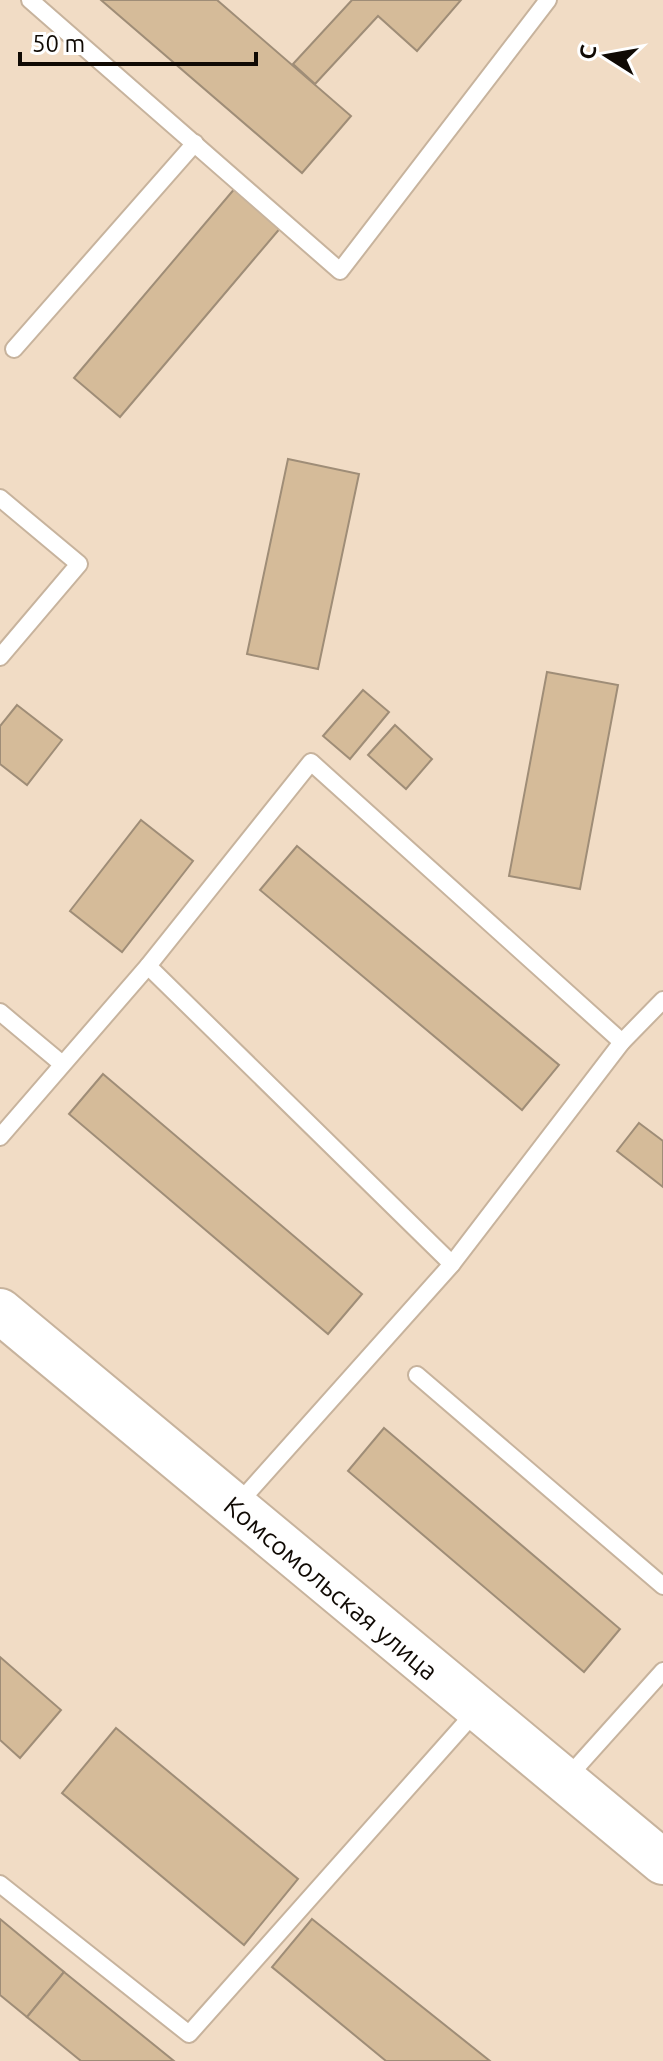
<svg xmlns="http://www.w3.org/2000/svg" width="663" height="2061" viewBox="0 0 663 2061" font-family="Ubuntu,sans-serif">
<rect width="100%" height="100%" fill="#f1dcc5"/>
<g fill="#d5bb99" stroke="#9f8d77" stroke-width="2">
<polygon points="101,0 217,0 351,116 302,173"/>
<polygon points="352,0 461,0 417,51 378,16 315,84 293,64"/>
<polygon points="236,187 282,226 120,417 74,378"/>
<polygon points="288,459 359,474 318,669 247,654"/>
<polygon points="547,672 618,685 580,889 509,876"/>
<polygon points="363,690 389,712 350,759 323,736"/>
<polygon points="17,705 62,740 27,785 0,764 0,726"/>
<polygon points="395,725 432,759 406,789 368,755"/>
<polygon points="141,820 193,861 122,952 70,911"/>
<polygon points="297,846 559,1065 522,1110 260,890"/>
<polygon points="103,1074 362,1294 328,1334 69,1114"/>
<polygon points="639,1123 663,1141 663,1187 617,1151"/>
<polygon points="384,1428 620,1629 584,1672 348,1471"/>
<polygon points="0,1657 61,1710 20,1758 0,1740"/>
<polygon points="116,1728 298,1879 244,1945 62,1793"/>
<polygon points="0,1919 64,1972 27,2017 0,1995"/>
<polygon points="312,1919 490,2061 386,2061 272,1967"/>
<polygon points="64,1972 174,2061 81,2061 27,2017"/>
</g>
<g fill="none" stroke-linecap="round" stroke-linejoin="round">
<g stroke="#c7b39d" stroke-width="20">
<g id="lane">
<polyline points="30,0 340,271 548,0"/>
<polyline points="14,349 195,143"/>
<polyline points="0,498 79,564 0,657"/>
<polyline points="148,966 452,1264"/>
<polyline points="0,1012 61,1063"/>
<polyline points="0,1137 148,966 311,762 622,1042"/>
<polyline points="417,1375 663,1586"/>
<polyline points="236,1506 452,1264 622,1042 663,1000"/>
<polyline points="566,1779 663,1671"/>
<polyline points="0,1884 189,2034 476,1711"/>
</g>
</g>
<g stroke="#c7b39d" stroke-width="48">
<polyline id="secondary" points="0,1311 663,1862"/>
</g>
<use href="#lane" stroke="#fff" stroke-width="16"/>
<use href="#secondary" stroke="#fff" stroke-width="44"/>
</g>
<g text-anchor="middle" dominant-baseline="central" stroke-width="7" stroke-linejoin="round" paint-order="stroke">
<g font-size="26" fill="#100a04" stroke="#fff">
<text transform="translate(331 1588) rotate(40)">Комсомольская улица</text>
</g>
</g>
<g transform="translate(607 56) rotate(281)" stroke="#ffffff" stroke-width="6" paint-order="stroke">
<path d="M0-6L14 30L0 20L-14 30Z" fill="#100a04"/>
<text y="-12" font-size="22" font-weight="bold" text-anchor="middle" fill="#100a04">С</text>
</g>
<path d="M20 52v12h236v-12" fill="none" stroke="#100a04" stroke-width="4"/>
<text x="32" y="52" font-size="24" fill="#100a04" stroke="#ffffff" stroke-width="6" paint-order="stroke">50 m</text>
</svg>
